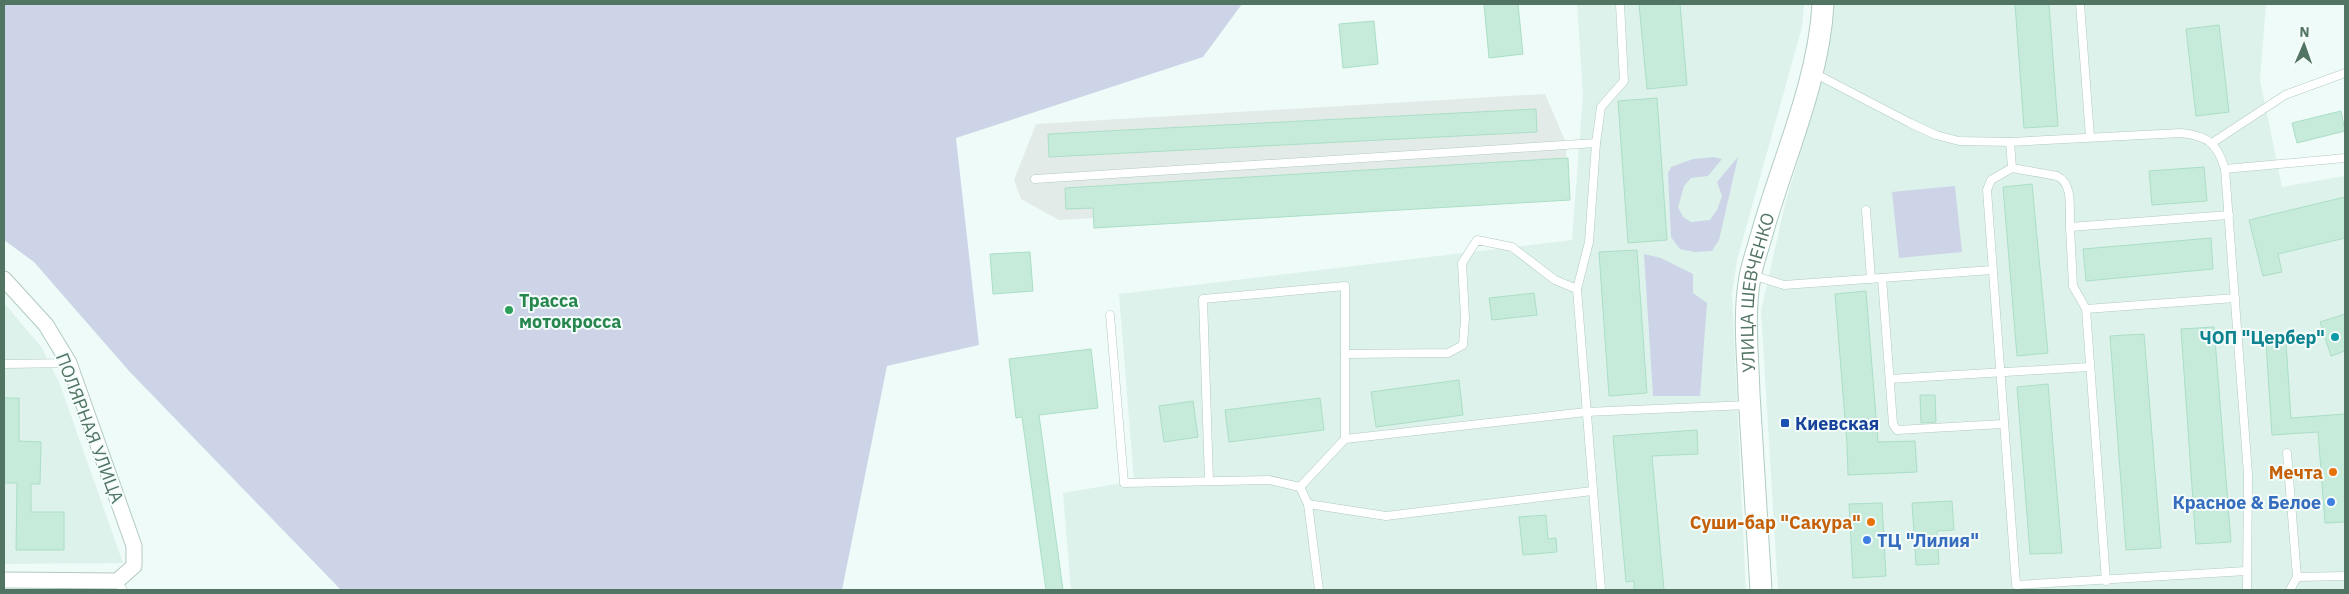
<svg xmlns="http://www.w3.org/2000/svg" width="2349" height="594" viewBox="0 0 2349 594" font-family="'IBM Plex Sans',sans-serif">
<rect width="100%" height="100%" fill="#eefbf8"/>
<g fill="#ddf2eb">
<polygon points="1577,4 1804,4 1802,27 1737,260 1732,294 1746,590 1071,590 1063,493 1134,481 1119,294 1572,240 1583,95"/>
<polygon points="1834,4 2266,4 2260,80 2282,187 2345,176 2345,590 1778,590 1761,311 1785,204 1817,98 1832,28"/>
<polygon points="4,303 42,348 59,382 123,563 4,564"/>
</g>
<polygon fill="#e2ebe7" points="1545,94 1566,143 1567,189 1059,220 1021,199 1014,180 1036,124"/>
<g fill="#cdd4e8">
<polygon points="4,4 1242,4 1203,57 956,138 979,345 887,366 842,590 341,590 129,371 34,262 4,240"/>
<polygon points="1713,157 1722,159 1708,176 1691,178 1684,186 1678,207 1683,217 1691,222 1710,220 1717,210 1722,196 1717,182 1738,157 1719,240 1712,251 1695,252 1680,249 1671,237 1668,173 1671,167 1693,159"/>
<polygon points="1955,186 1962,252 1899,258 1892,192"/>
<polygon points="1644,254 1661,258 1693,274 1693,293 1707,303 1700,396 1653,396"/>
</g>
<g fill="#c7ebda" stroke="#abdec6">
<polygon points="1484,4 1518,4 1523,54 1489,58"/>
<polygon points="1639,4 1680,4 1687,85 1647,89"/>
<polygon points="2015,4 2049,4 2058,126 2024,128"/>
<polygon points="1374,21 1378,64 1343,68 1339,24"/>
<polygon points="2219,25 2229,112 2196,116 2186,29"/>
<polygon points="1657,98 1667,240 1628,243 1618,101"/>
<polygon points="1536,109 1537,132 1049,157 1048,134"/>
<polygon points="2341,111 2345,131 2297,143 2292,123"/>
<polygon points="1568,158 1570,200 1094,228 1093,208 1066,209 1065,188"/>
<polygon points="2204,167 2207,201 2152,205 2149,171"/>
<polygon points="2032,184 2048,353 2017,356 2003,187"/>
<polygon points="2345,197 2345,238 2278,254 2282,272 2263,276 2249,220"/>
<polygon points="2211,238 2213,269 2086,281 2083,249"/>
<polygon points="1637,250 1647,393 1609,396 1599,252"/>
<polygon points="1030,252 1033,291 993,294 990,254"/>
<polygon points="1866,291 1878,442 1915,441 1917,472 1848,475 1847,444 1835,294"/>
<polygon points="1534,293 1537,315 1492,320 1489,298"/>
<polygon points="2345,314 2345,351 2331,356 2320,322"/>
<polygon points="2214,327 2231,542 2196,544 2181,329"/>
<polygon points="2144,334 2161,548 2126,550 2110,336"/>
<polygon points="2286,343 2291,418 2345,414 2345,522 2325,523 2318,432 2272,435 2266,344"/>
<polygon points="1091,349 1098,408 1039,415 1063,590 1046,590 1022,417 1016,418 1009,359"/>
<polygon points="1459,380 1463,415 1376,427 1371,392"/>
<polygon points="2048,384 2062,553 2030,554 2017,387"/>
<polygon points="1920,395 1935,395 1936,422 1921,423"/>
<polygon points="4,398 19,398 19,441 41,442 40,484 31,484 31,512 64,512 64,550 16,550 17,483 4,483"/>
<polygon points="1320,398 1324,430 1229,442 1225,410"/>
<polygon points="1193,401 1198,437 1164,442 1159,406"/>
<polygon points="1697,430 1698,454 1652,456 1664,590 1634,590 1634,581 1626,582 1613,436"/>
<polygon points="1952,501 1954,530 1937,531 1939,564 1916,565 1912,503"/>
<polygon points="1882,503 1886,576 1853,578 1849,504"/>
<polygon points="1546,515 1548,539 1556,538 1557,552 1523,555 1519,517"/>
</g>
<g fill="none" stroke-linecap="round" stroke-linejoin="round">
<g stroke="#b1cac0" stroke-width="9">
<g id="lane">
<polyline points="2080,4 2090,137"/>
<path d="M1814,73L1910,123L1936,135L1959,141L2010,142L2181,133C2208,136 2217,143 2225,169L2248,474L2247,590"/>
<path d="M2010,142L2012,168L2057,176C2074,184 2069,210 2070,227"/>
<polyline points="2212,143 2285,95 2345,73"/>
<polyline points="2012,168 1991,180 1987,190 2016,585 2246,571"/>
<polyline points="2225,169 2345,158"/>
<polyline points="1035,179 1596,143"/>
<polyline points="1866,210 1871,279"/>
<polyline points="1752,275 1784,285 1992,270"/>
<polyline points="1882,278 1893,424 1897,430 2003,424"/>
<polyline points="2086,309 2073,286 2070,227 2229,215"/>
<polyline points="1110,315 1124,483 1269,480 1300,487 1308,504 1319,590"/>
<polyline points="1345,354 1448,353 1463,345 1465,318 1462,263 1477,240 1512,247 1555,280 1577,289"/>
<polyline points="4,364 69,363"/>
<polyline points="1890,379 2089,367"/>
<polyline points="2287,453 2297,577 2290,590"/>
<polyline points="1209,481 1203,299 1345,286 1345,439"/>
<polyline points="1300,487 1345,439 1586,412 1748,405"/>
<polyline points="1308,504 1386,516 1592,491"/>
<polyline points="2297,577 2345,576"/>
<polyline points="117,581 123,590"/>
<polyline points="2106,581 2086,309 2235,298"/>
<polyline points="1601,590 1577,289 1589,242 1596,143 1601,107 1624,81 1620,4"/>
</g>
</g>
<g stroke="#b1cac0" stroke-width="17">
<polyline id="street" points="4,279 46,325 69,363 134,546 134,566 117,581 4,580"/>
</g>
<g stroke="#b0ccc1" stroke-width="23">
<g id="secondary">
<path id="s1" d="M1761,590C1757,525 1753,459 1749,394C1748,355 1743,316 1750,277C1753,261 1759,245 1763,230C1784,157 1819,80 1823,4"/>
</g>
</g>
<use href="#lane" stroke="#fff" stroke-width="8"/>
<use href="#street" stroke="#fff" stroke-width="15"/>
<use href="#secondary" stroke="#fff" stroke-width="21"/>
</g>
<circle fill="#2e9e5b" stroke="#f4fdfb" stroke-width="2" cx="509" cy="310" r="5"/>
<circle fill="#0f9aa8" stroke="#f4fdfb" stroke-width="2" cx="2335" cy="337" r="5"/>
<rect fill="#1a4fb4" stroke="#f4fdfb" stroke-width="2" x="1780" y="418" width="10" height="10" rx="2.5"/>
<g fill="#e8710a" stroke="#f4fdfb" stroke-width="2">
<circle cx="2333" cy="472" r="5"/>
<circle cx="1871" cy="522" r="5"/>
</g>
<g fill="#3f7fe0" stroke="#f4fdfb" stroke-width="2">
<circle cx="2331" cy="502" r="5"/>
<circle cx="1867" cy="540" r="5"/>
</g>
<g text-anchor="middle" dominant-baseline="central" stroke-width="4" stroke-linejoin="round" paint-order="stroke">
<g font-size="18" fill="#527463" stroke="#f4fdfb">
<text stroke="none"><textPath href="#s1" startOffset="299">УЛИЦА ШЕВЧЕНКО</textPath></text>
<text transform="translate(90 428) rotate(69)">ПОЛЯРНАЯ УЛИЦА</text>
</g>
<g font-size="18" font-weight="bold" fill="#27864d" stroke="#f4fdfb" text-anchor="start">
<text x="519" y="300">Трасса<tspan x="519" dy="21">мотокросса</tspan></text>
</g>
<g font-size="18" font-weight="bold" fill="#0d838f" stroke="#f4fdfb" text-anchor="end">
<text x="2325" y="337">ЧОП "Цербер"</text>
</g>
<g font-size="18" font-weight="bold" fill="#164399" stroke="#f4fdfb" text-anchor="start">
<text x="1795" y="423">Киевская</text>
</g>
<g font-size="18" font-weight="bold" fill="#c56008" stroke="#f4fdfb" text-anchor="end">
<text x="2323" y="472">Мечта</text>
<text x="1861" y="522">Суши-бар "Сакура"</text>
</g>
<g font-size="18" font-weight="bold" fill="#366cbe" stroke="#f4fdfb" text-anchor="end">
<text x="2321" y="502">Красное &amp; Белое</text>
<text x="1877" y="540" text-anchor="start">ТЦ "Лилия"</text>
</g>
</g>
<rect width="2349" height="594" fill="none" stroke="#527463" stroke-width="10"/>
<g transform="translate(2304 45) rotate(2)" stroke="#f4fdfb" stroke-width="4" paint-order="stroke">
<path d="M0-4L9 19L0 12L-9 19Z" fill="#527463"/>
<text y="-8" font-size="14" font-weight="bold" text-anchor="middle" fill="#527463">N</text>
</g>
</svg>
